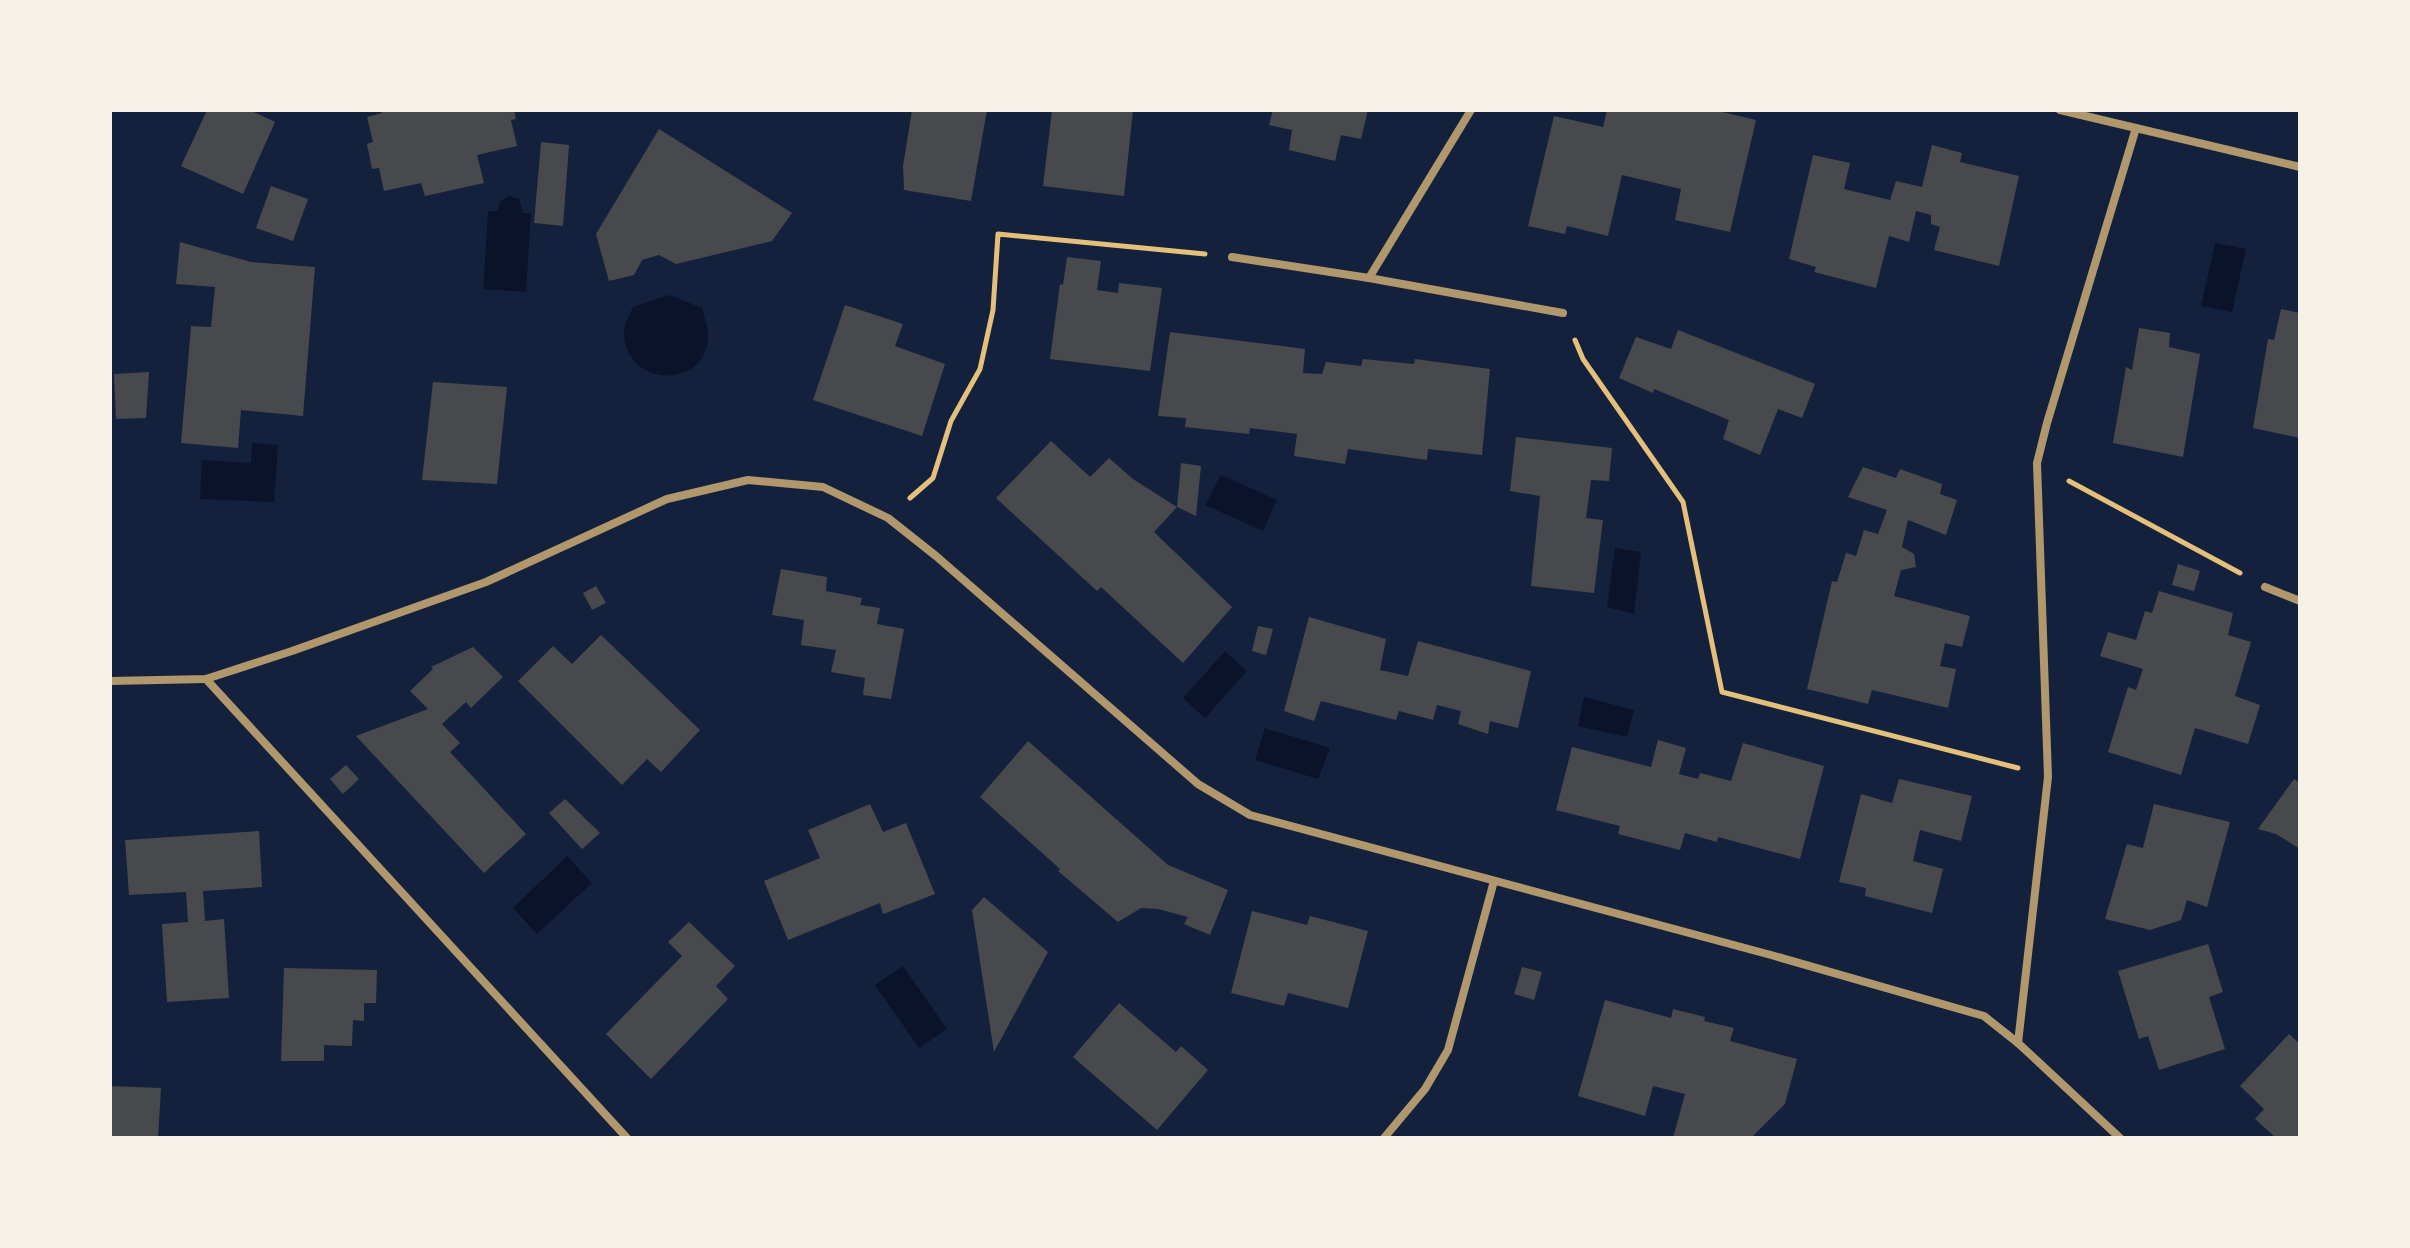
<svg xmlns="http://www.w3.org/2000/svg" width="2410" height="1248" viewBox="0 0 2410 1248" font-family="Rubik,sans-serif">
<rect width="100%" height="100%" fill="#14213d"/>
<g fill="#0b132b">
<polygon points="509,196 519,199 523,213 531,213 526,292 483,289 488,211 498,211 500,202"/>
<polygon points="2215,243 2246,249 2232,312 2201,306"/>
<path d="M669,295L702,308C704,317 709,330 708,339C703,392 622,386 624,330C625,322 630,314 633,307Z"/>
<polygon points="252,443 278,445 274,502 200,499 202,460 251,463"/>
<polygon points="1221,475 1277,500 1263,531 1205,505"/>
<polygon points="1615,548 1641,552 1634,614 1607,607"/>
<polygon points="1225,651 1247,671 1205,718 1183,698"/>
<polygon points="1584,697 1634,710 1627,737 1578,726"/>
<polygon points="1265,728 1330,748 1318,779 1255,760"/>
<polygon points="567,856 592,883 537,934 513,908"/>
<polygon points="903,966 947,1029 919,1048 875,985"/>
</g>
<g fill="#48494c">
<polygon points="207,110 250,110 275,122 243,194 181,166"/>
<polygon points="382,110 514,110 516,119 511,120 517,146 477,155 484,183 425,196 421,183 384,191 379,168 372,169 367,144 373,142 367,117 382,113"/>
<polygon points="912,110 987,110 971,201 904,190 903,166"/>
<polygon points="1052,110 1133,110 1124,196 1043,186"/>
<polygon points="1273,110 1368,110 1361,139 1341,135 1335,161 1289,150 1292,130 1269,125"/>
<polygon points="1607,110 1714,110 1756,120 1730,232 1675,220 1681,189 1622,175 1608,236 1567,226 1565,234 1528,226 1554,116 1603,127"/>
<polygon points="659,129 792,213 772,241 676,264 659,255 642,260 634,275 609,281 596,234"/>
<polygon points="541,142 569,145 563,226 534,223"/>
<polygon points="1932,145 1962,153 1960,162 2019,176 1999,266 1934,250 1940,227 1931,224 1931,215 1916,211 1909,242 1889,236 1876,288 1814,272 1816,267 1789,259 1813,155 1850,163 1844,189 1890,200 1896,181 1922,187"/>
<polygon points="271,186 308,199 293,241 256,228"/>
<polygon points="180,242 251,262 315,267 303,416 241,410 238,448 181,443 191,326 211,327 215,287 176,284"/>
<polygon points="1067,257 1101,261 1097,290 1118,293 1119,283 1162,288 1150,371 1050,359 1060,284 1063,285"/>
<polygon points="845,305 903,324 895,346 945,364 922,436 813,400"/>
<polygon points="2281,309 2300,313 2300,438 2253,428 2268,339 2274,340"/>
<polygon points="2139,328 2170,333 2169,347 2200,354 2183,457 2113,443 2126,367 2132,370"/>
<polygon points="1678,330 1815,384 1802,418 1778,409 1760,455 1723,439 1729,420 1654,389 1653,393 1619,378 1636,337 1671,349"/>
<polygon points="1170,332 1305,349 1303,373 1322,374 1326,362 1361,366 1363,359 1414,364 1415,359 1490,369 1482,455 1428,449 1427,460 1348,449 1345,464 1294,456 1297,434 1250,428 1249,434 1185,427 1186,418 1158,416"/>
<polygon points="149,372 146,418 116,419 114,374"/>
<polygon points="433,382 507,387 497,484 422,480"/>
<polygon points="1516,437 1612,448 1609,481 1591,480 1586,518 1603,520 1594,593 1531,586 1540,496 1510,491"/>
<polygon points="1051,441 1090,477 1109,458 1133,479 1177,507 1181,463 1201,466 1196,516 1177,507 1154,532 1232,607 1183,663 1101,587 1097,591 996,498"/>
<polygon points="1863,467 1896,478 1900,469 1942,484 1940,494 1957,500 1946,535 1908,520 1902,547 1914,554 1916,567 1901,570 1894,596 1970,616 1962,647 1945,643 1940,666 1956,669 1948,708 1872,690 1868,704 1807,689 1832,581 1837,582 1846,553 1856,556 1864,530 1878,534 1887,510 1848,497"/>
<polygon points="2178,564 2200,571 2194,591 2172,585"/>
<polygon points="781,569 827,577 826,591 862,598 860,605 880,608 877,624 904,629 891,699 863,695 865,678 831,672 836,650 801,645 804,620 772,615"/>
<polygon points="596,586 606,603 592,610 583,593"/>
<polygon points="2159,591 2233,613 2228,635 2251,642 2235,696 2260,705 2248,744 2195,728 2181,775 2108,752 2128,687 2136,690 2143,669 2100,656 2108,632 2136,640 2145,611 2152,613"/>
<polygon points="1309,617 1386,639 1380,670 1408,676 1418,641 1531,671 1518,728 1490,721 1488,734 1458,724 1461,711 1437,705 1433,720 1399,711 1396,720 1321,701 1314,721 1284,711"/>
<polygon points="1258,626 1273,629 1266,655 1252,651"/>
<polygon points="601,635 700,730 661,772 647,759 622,785 518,681 553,646 572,664"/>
<polygon points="473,647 503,677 471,708 466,702 442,724 460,743 450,752 526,834 484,873 356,736 428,709 410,691 433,669 431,667"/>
<polygon points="1658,740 1686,748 1679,774 1698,779 1700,773 1731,781 1743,743 1824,766 1800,859 1718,837 1717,842 1685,833 1680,850 1618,834 1620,826 1556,810 1572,747 1651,767"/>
<polygon points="1028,741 1168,865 1228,890 1210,935 1184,924 1188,917 1158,909 1141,908 1118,922 1058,871 1060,869 980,797"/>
<polygon points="346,765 359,779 343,794 330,779"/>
<polygon points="1899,779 1972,796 1961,841 1920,830 1913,861 1943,869 1932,913 1865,896 1866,888 1839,882 1861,794 1892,803"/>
<polygon points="2294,779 2300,783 2300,849 2276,834 2258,829"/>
<polygon points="565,799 600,833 582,849 549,813"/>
<polygon points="870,804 883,832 906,823 935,894 883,914 880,903 788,940 764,881 820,858 808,830"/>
<polygon points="2154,804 2230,822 2207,907 2187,900 2181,920 2150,930 2105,919 2127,844 2143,848"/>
<polygon points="259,831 262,887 203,891 205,921 224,919 229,998 167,1002 162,924 188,922 186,892 129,895 125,840"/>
<polygon points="984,897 1048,952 994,1052 972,910"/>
<polygon points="1252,911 1307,925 1310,916 1368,931 1348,1008 1288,993 1284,1006 1231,993"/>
<polygon points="689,922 735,966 716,986 728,999 651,1079 606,1034 682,956 668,942"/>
<polygon points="2208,944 2223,992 2209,997 2225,1049 2159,1070 2148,1036 2139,1039 2118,971"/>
<polygon points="1522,967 1542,972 1534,1000 1514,994"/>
<polygon points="284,968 377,970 376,1003 364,1003 364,1021 353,1020 352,1046 324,1045 324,1061 281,1061"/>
<polygon points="1605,1000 1671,1018 1673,1009 1705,1017 1704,1021 1734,1028 1730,1041 1797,1059 1785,1104 1751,1138 1673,1138 1685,1094 1653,1086 1645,1116 1578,1096"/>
<polygon points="1119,1003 1176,1052 1181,1046 1208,1070 1157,1130 1073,1057"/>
<polygon points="2289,1034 2300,1044 2300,1138 2276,1138 2255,1119 2264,1109 2240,1086"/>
<polygon points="110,1086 161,1088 158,1138 110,1138"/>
</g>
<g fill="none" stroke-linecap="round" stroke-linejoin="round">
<g stroke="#e5c07b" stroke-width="5">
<polyline points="1575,340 1583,359 1683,502 1722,692 2018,768"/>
<polyline points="2069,481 2240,573"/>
<polyline points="910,498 933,478 951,421 980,369 993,310 998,234 1205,254"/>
</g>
<g stroke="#b1986c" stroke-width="8">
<polyline points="1471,110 1369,278 1563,313"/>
<polyline points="2060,110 2300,167"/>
<polyline points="1232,257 1369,278"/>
<polyline points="2265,587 2300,601"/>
<polyline points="206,679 627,1138"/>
<polyline points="110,681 206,679 292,651 486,582 667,499 748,480 823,487 888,518 936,556 1198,784 1250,815 1771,955 1984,1016 2018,1043 2120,1138"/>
<polyline points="2018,1043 2048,777 2037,463 2047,423 2136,128"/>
<polyline points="1384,1138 1425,1089 1448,1050 1494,881"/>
</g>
</g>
<rect width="2410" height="1248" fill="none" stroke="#f6f1e7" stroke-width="224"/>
</svg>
